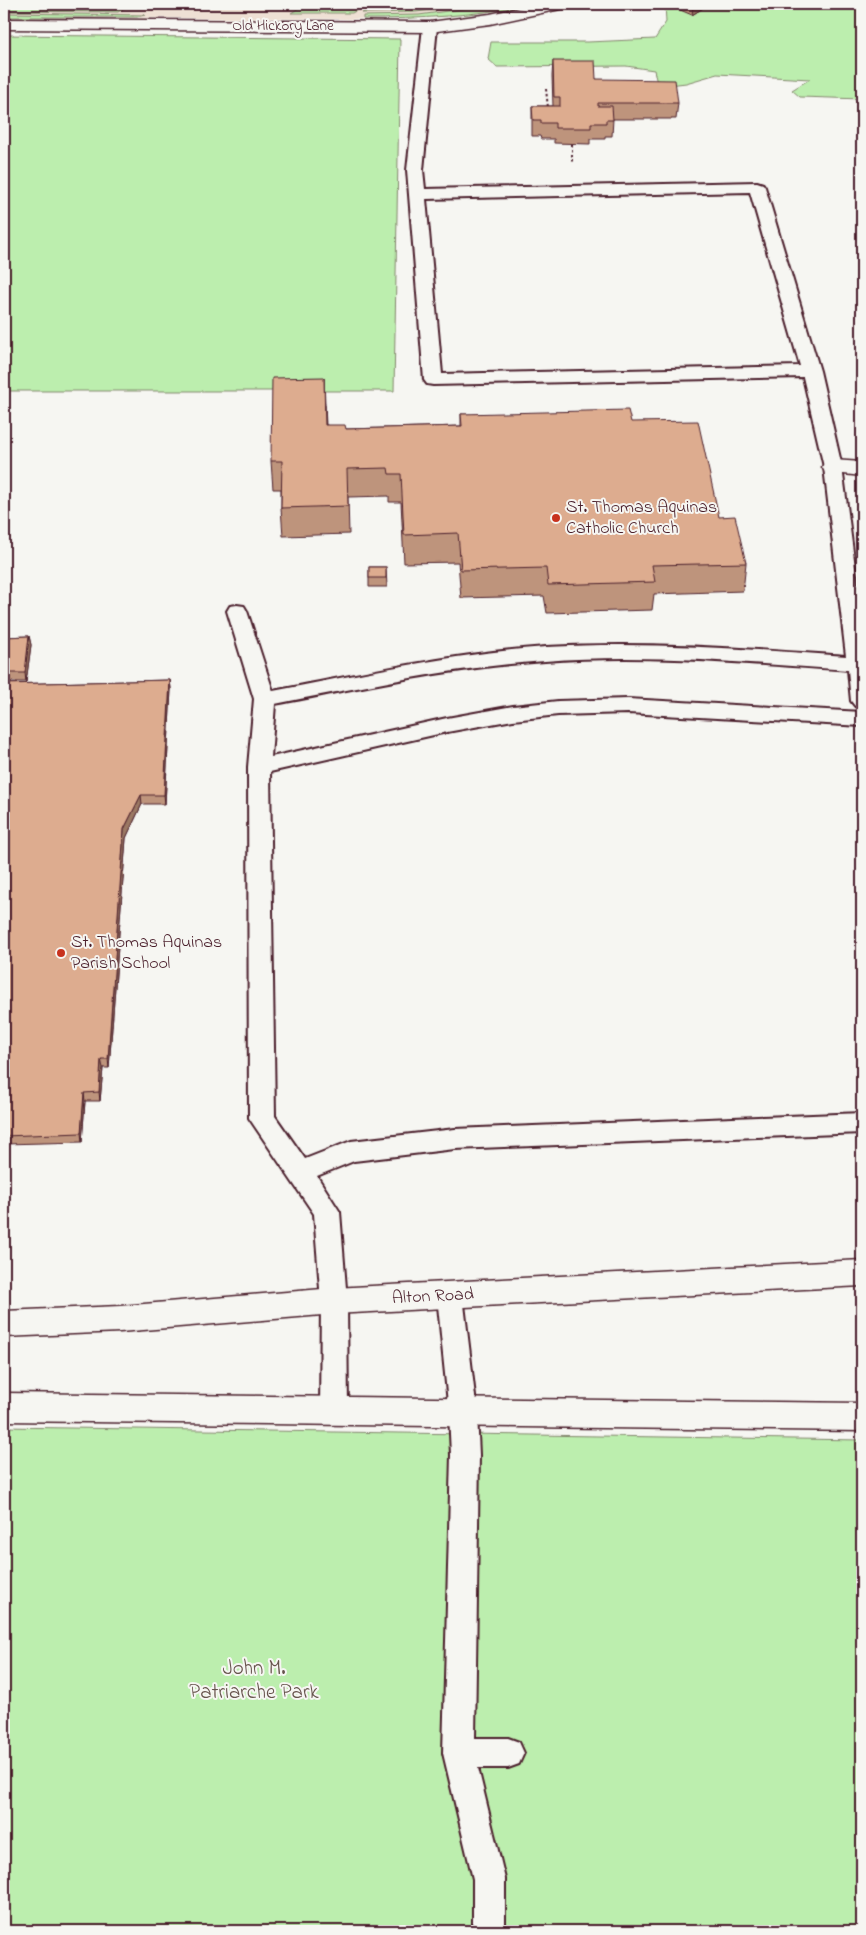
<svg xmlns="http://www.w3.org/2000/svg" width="866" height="1935" viewBox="0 0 866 1935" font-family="'Indie Flower',sans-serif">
<rect width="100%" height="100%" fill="#f6f6f2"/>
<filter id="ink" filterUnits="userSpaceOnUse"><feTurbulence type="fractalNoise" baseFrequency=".02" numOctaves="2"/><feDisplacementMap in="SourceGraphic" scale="10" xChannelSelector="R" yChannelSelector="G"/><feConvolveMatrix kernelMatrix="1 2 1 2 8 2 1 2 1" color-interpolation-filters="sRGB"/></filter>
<g filter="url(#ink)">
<polygon fill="#eee0d4" points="4,4 531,4 490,12 446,17 363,19 4,17"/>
<g fill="#bceeae" stroke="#83866c">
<polygon points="4,4 132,4 118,12 4,11"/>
<polygon points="305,4 368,4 352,13 291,13"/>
<polygon points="399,4 416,7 422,4 480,4 416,12 362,13 376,5 390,10"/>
<path d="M497,4H531C475,16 420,19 363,19V16L419,15Z"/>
<polygon points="665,4 862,4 862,99 800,97 792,90 810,79 717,74 686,83 661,86 656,79 654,70 626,66 497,67 488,59 491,42 588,42 655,39 666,22"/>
<polygon points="4,13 145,15 137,17 4,17"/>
<polygon points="4,35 400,39 394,391 4,391"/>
<polygon points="4,1427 862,1440 862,1931 4,1931"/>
</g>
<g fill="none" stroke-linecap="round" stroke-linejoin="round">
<g stroke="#4a1f2b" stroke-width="4">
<g id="lane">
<path d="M430,23L435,24L437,27L423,170L425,189L757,182L763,184L765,187L820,371L842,467L862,621V708L855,706L851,701L848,670C747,663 646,653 545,661C454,667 364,687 275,704L271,757L447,718L513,706L558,701L628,699L862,712V726L628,713L558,715L513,720L447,732L270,772L275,1116L305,1159L351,1141L455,1129L862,1113V1133L455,1149L354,1161L317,1176L340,1212L347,1301L348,1412L344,1421L334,1424L324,1421L320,1412L321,1301L314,1214L249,1118L248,767L254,699L227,611L230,606L237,605L244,606L247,611L273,691C363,674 454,653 546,647C646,641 746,649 846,656L824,467L803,377L433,385L427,384L424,380L407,170L423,27L425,24ZM750,192L800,366L442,374L426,199Z"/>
<polygon points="450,1285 460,1288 463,1296 477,1413 479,1455 475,1738 508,1738 519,1742 524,1753 519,1764 508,1768 478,1768 505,1879 505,1931 473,1931 473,1879 443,1753 451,1455 449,1413 437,1296 440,1288"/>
</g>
</g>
<g stroke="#4a1f2b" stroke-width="3">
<g id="street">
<polygon points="537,4 567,4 565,8 490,24 430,32 4,29 4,19 430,22 490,14"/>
<polygon points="833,460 862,462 862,476 825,472 822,467 825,462"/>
</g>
</g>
<g stroke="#4a1f2b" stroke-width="3">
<g id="secondary">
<polygon points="862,1260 862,1286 334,1314 120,1332 4,1337 4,1311 120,1306 334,1288"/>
<polygon points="4,1393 862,1403 862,1431 4,1421"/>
</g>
</g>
<g stroke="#4a1f2b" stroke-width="2" stroke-dasharray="2.5 2.5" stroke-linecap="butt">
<polyline points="546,89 548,108"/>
<polyline points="572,144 572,162"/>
</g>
<use href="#lane" fill="#f6f6f2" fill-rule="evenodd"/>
<use href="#street" fill="#f6f6f2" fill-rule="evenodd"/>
<use href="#secondary" fill="#f6f6f2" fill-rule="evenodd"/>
</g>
<g fill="#be947b" stroke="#4a1f2b">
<polygon points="405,4 422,4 416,7"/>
<polygon points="678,4 703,4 703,8 692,15 678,9"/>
<polygon points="553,61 596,79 678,103 676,119 613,119 612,136 605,136 605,139 590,139 590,144 554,143 554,139 541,139 540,136 532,136 532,106 553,106 552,76"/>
<polygon points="325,405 326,425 346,429 461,426 461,414 631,422 719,517 746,563 743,591 654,594 652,610 547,613 544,596 461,598 458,562 404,563 401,502 389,502 389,496 348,497 349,534 283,536 281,508 281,489 273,489 271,461"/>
<polygon points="369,567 386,567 387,587 369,587"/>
<polygon points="29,636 31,645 26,682 4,682 4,637"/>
<polygon points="170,680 171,689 165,804 142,804 126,838 109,1068 103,1068 100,1101 85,1101 82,1142 4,1144 4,684"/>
</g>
<g fill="#9b7864" stroke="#4a1f2b">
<polygon points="416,4 422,4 416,7"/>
<polygon points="697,4 703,4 703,8 692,15 693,6"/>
<polygon points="324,377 325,405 326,453 325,425"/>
<polygon points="29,636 31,645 26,682 25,673"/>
<polygon points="170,680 171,689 165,804 164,795"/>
<polygon points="141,795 142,804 126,838 109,1068 108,1059 124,829"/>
<polygon points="101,1059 103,1068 100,1101 99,1092"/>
<polygon points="84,1093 85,1101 82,1142 81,1133"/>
</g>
<g fill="#ddac8f" stroke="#4a1f2b">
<polygon points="685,4 697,4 693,6"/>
<polygon points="553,61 595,61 596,79 675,80 678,103 598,103 598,106 612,106 613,120 606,120 606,123 591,123 591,128 555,128 555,123 541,123 541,120 533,120 532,106 560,106 560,97 554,97"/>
<polygon points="324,377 325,425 345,425 346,429 462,426 461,414 628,410 631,422 698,421 719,517 735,516 746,563 652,565 655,582 548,585 546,568 461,570 458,533 404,535 401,474 389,474 388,468 347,469 348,506 281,508 282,461 271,461 272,378"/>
<rect x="369" y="567" width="17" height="11"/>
<polygon points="29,636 25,673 4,673 4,637"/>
<polygon points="170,680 164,795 141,795 124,829 108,1059 101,1059 99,1092 84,1093 81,1133 4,1136 4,684"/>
</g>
</g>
<g fill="#c8321e" stroke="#f6f6f2" stroke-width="2">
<circle cx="556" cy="518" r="5"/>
<circle cx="61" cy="953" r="5"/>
</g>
<g text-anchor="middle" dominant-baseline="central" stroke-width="4" stroke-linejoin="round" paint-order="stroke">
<g font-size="15" fill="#4a1f2b" stroke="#f6f6f2">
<text x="283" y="26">Old Hickory Lane</text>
</g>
<g font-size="18" fill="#4a1f2b" stroke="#f6f6f2" text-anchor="start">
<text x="566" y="508">St. Thomas Aquinas<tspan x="566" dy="21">Catholic Church</tspan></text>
<text x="71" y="943">St. Thomas Aquinas<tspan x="71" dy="21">Parish School</tspan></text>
</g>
<g font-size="18" fill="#4a1f2b" stroke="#f6f6f2">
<text transform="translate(433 1297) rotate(-3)">Alton Road</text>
</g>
<g font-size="21" fill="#66534c" stroke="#f6f6f2">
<text x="254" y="1669">John M.<tspan x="254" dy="24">Patriarche Park</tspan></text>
</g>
</g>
<rect width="866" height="1935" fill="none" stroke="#f6f6f2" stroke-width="20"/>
<rect x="10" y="10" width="846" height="1915" fill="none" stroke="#4a1f2b" stroke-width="2" filter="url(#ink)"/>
</svg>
